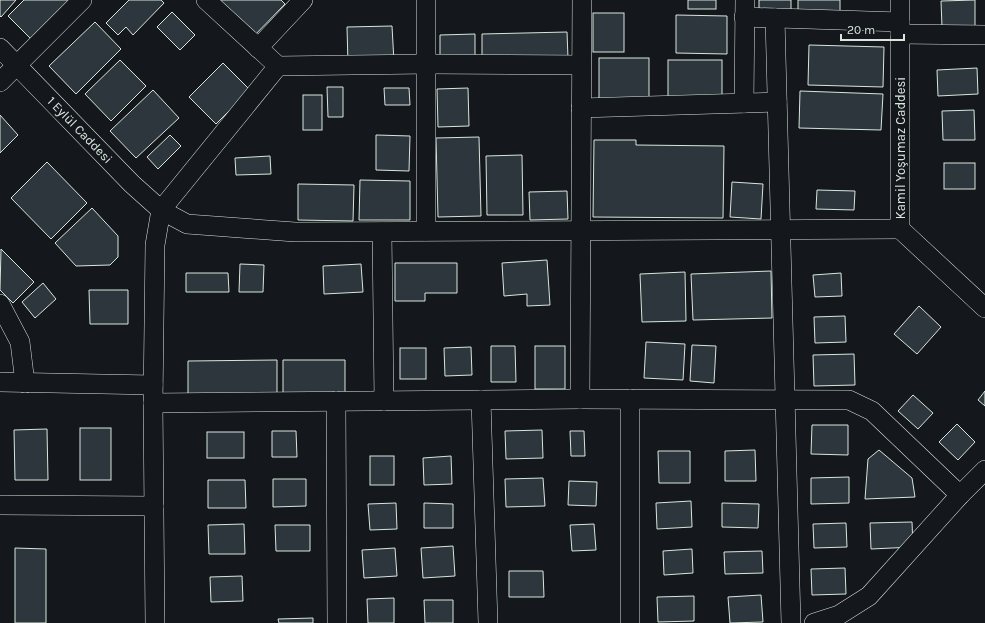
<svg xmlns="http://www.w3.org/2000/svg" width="985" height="623" viewBox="0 0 985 623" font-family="Karla,sans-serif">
<rect width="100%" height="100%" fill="#14181c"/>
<g fill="#2c363c" stroke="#d8e6dc">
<polygon points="0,0 16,0 1,17 0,16"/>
<polygon points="24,0 75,0 34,42 8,16"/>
<polygon points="129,0 161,0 164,3 133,35 126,27 118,35 106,23"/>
<polygon points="209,0 281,0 285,4 250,40"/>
<rect x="688" y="0" width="28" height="9"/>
<polygon points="759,0 791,0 791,11 759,10"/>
<rect x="798" y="0" width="42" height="11"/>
<polygon points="975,0 975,27 942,27 941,1"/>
<polygon points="172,12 195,35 180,50 157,27"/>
<rect x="593" y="13" width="31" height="39"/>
<polygon points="676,15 727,16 727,54 676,53"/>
<polygon points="95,22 121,49 76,94 49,66"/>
<polygon points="392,26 394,62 348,64 347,27"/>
<polygon points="567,32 568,58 482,60 482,34"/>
<polygon points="475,34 475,60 440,61 440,35"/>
<polygon points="809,45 884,47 883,87 808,85"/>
<rect x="599" y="58" width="50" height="42"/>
<polygon points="120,60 146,86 111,121 85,94"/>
<rect x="668" y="60" width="54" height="38"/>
<polygon points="223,63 250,90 216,124 189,97"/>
<polygon points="977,68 978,94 938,96 937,70"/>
<polygon points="327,87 343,87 343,117 328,117"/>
<polygon points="384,88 409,88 410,105 385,105"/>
<polygon points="468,88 469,126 438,127 437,89"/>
<polygon points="153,90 179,118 136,158 110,131"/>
<polygon points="800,91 883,94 881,130 799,128"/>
<rect x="303" y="95" width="19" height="35"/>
<polygon points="974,110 975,140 943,140 942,111"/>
<polygon points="0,115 18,135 0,153"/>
<polygon points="170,135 181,146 158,169 147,157"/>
<polygon points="376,135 410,136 409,171 376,170"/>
<polygon points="479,137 481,216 438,217 436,138"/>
<polygon points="594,140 636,140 636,145 724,146 723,218 593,217"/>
<polygon points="522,155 523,215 487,215 486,156"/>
<polygon points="270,156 271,174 236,175 235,158"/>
<polygon points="47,162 87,203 51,239 11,198"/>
<rect x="944" y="163" width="31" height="26"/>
<polygon points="360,180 410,181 410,220 359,220"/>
<polygon points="732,182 763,184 761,219 730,217"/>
<polygon points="298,184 354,185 353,221 298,220"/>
<polygon points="817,190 855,191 854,210 816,209"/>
<polygon points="567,191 568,219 530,220 529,192"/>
<polygon points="92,208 118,236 118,257 110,265 76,266 55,243"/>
<polygon points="1,249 34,282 13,303 0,290"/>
<polygon points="547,260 550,305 527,306 527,294 504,296 502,263"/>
<polygon points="395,263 457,263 457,293 425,293 425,301 395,301"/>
<polygon points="240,264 264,265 263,292 239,292"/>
<polygon points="361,264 363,292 324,294 323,266"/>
<polygon points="771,271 772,318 693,320 691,274"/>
<polygon points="685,272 686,321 642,322 640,274"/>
<polygon points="186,273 228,273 229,292 186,292"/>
<polygon points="841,273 842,296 815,297 813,275"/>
<polygon points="43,283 56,299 35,318 22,302"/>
<polygon points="89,290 128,290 128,324 90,324"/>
<polygon points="919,306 941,327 917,354 894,334"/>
<polygon points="845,316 846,342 815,343 814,317"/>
<polygon points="646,342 685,344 683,380 644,378"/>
<polygon points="692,345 716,346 714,383 690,381"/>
<polygon points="491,346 515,346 516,382 491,382"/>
<rect x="535" y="346" width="30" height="43"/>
<polygon points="471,347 472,375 445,376 444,348"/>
<rect x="400" y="348" width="26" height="31"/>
<polygon points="854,354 855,385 814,386 813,355"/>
<polygon points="277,360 277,395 188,396 188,361"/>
<polygon points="283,360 345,360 345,395 283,394"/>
<polygon points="985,391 985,406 978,400"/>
<polygon points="913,395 933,413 918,429 898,411"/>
<polygon points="957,424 975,442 958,460 939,442"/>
<polygon points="812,425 848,425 848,455 811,454"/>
<rect x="80" y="428" width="31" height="52"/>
<polygon points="47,429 48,480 15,480 14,430"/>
<polygon points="542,430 543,458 506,459 505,431"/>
<polygon points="272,431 296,431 297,457 272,457"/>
<polygon points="570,431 584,431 585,456 571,456"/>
<rect x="207" y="432" width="37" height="26"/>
<polygon points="755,450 756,481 725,481 725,451"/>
<polygon points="879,450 912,478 915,497 865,499 868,459"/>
<polygon points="658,451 690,451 690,483 659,483"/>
<rect x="370" y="456" width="24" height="29"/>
<polygon points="451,456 452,484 424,485 423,458"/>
<polygon points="849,477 849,503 811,504 811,478"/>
<polygon points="543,478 545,506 506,507 505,479"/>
<polygon points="273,479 306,479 306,506 273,507"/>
<polygon points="208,480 245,480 246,508 208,508"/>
<polygon points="569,481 597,482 596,506 568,505"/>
<polygon points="691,501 692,527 657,529 656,503"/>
<polygon points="396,503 397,529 370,530 368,504"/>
<polygon points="424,503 453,504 453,528 424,528"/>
<polygon points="722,503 759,504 758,528 722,527"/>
<polygon points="912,522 913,547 871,549 870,523"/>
<polygon points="846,523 847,547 814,548 813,524"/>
<polygon points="244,524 245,554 209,554 208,525"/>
<polygon points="594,524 596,550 572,551 570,525"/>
<polygon points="275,525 310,525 310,551 276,551"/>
<polygon points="453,546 455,576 423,578 421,548"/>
<polygon points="15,548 46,549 46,623 15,623"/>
<polygon points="395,548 397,576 364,578 362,550"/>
<polygon points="692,549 693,573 664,575 663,551"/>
<polygon points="762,551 763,573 725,574 724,552"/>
<polygon points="845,568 846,594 812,595 811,569"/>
<polygon points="509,571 543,571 544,597 509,597"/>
<polygon points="242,576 243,601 211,602 210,577"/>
<polygon points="761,595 763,622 730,623 728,597"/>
<polygon points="694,596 694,621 658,622 657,597"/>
<polygon points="394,598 394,623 368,623 367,599"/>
<polygon points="424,600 453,600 453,623 425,623"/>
<polygon points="313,618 313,623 279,623 278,619"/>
</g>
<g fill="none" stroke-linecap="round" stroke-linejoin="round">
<g stroke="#d8e6dc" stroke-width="20">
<g id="street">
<polyline points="206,0 278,66 426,64 581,65"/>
<polyline points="426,0 426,231"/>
<polyline points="900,0 900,229 985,308"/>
<polyline points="744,17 900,22"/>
<polyline points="775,18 791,623"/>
<polyline points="900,34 985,35"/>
<polyline points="0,48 132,184 161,210 187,224 295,232 900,229"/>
<polyline points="258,48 303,0"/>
<polyline points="0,82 82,0"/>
<polyline points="744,103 745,0"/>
<polyline points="581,108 777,102"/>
<polyline points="382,232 384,401"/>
<polyline points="0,304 20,342 25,383"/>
<polyline points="0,382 153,385"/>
<polyline points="580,399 582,0"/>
<polyline points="630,399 630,623"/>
<polyline points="481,400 488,623"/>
<polyline points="336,401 337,623"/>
<polyline points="153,403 580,399 849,400 872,411 960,495"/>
<polyline points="0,505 154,506"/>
<polyline points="155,623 153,403 155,245 161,210 278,66"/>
<polyline points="814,623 839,615 869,596 960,495 985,470"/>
</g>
</g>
<use href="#street" stroke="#14181c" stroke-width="19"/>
</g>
<g text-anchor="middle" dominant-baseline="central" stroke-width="3" stroke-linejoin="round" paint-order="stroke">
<g font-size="13" fill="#d8e6dc" stroke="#14181c">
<text transform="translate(80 130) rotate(46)">1 Eylül Caddesi</text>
<text transform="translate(900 148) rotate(-90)">Kamil Yoşumaz Caddesi</text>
</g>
</g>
<path d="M841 34v6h63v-6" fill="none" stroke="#d8e6dc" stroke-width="2"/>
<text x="847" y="34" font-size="12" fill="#d8e6dc" stroke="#14181c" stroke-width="3" paint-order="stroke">20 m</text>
</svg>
